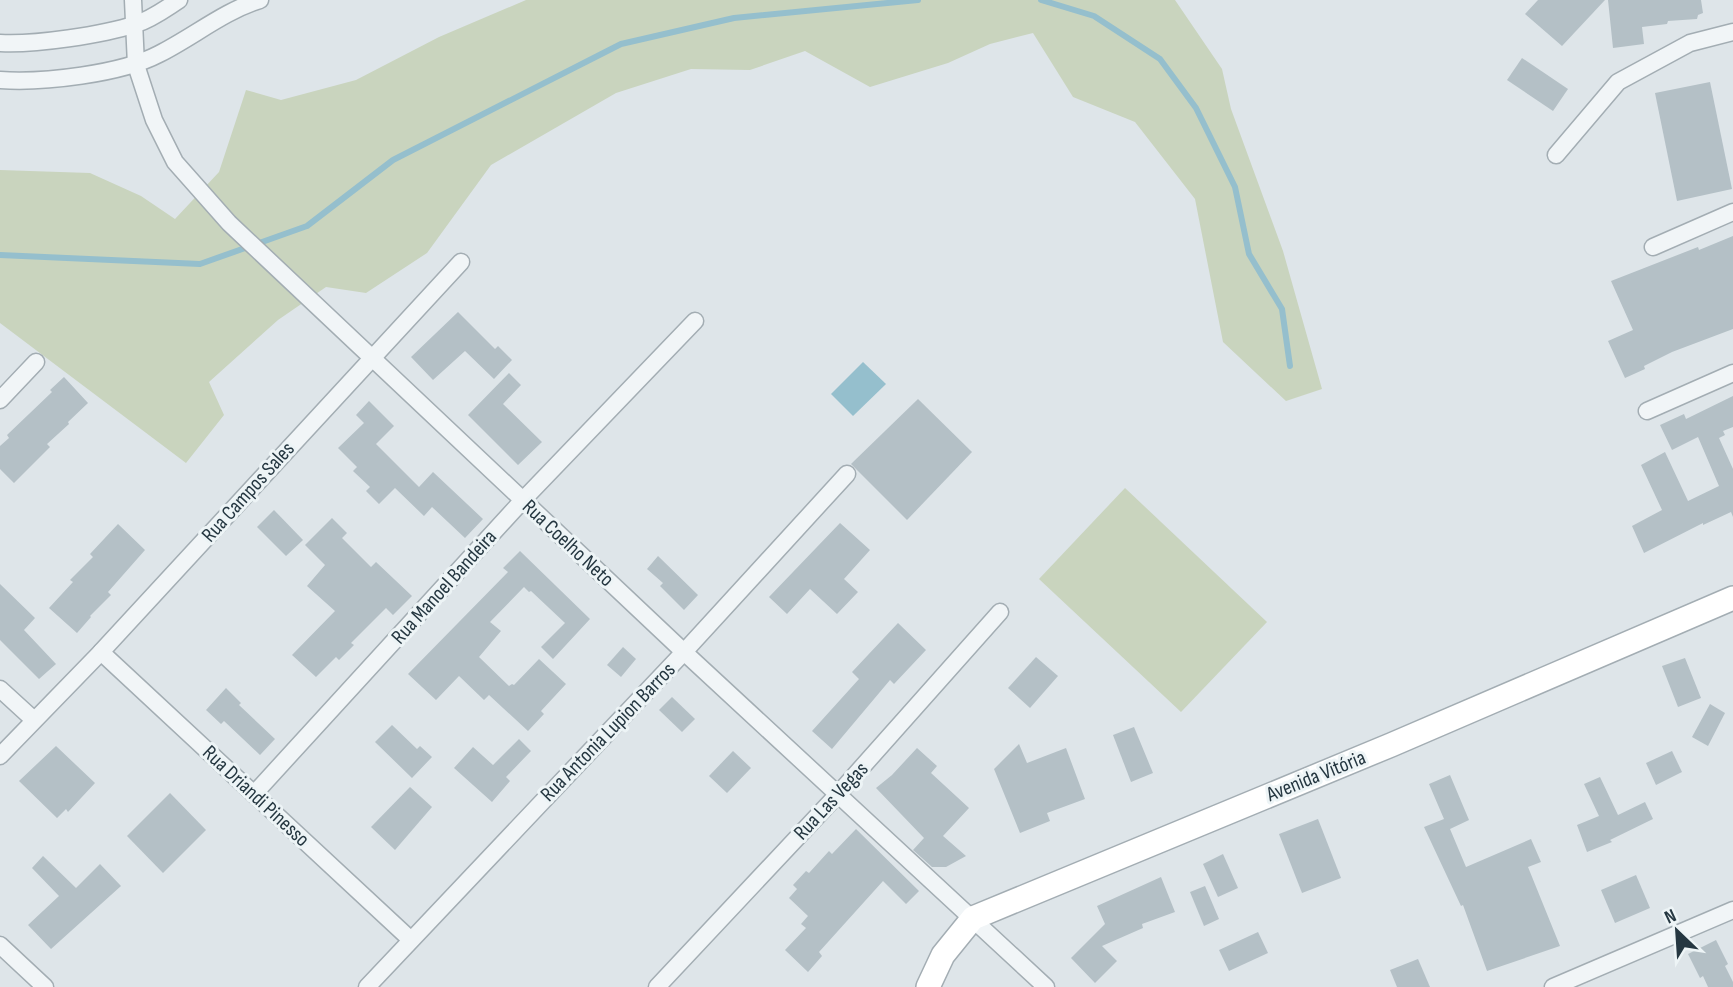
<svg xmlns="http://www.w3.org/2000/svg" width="1733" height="987" viewBox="0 0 1733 987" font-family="'Sofia Sans Condensed',sans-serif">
<rect width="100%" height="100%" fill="#dee5e9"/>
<g fill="#c9d4be">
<polygon points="526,0 1175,0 1222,69 1231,109 1283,251 1322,389 1286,401 1223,342 1195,199 1135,122 1073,97 1033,33 990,44 948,63 870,87 805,51 750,70 691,69 616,93 491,165 427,253 366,293 326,287 278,320 209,382 224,415 186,463 0,323 0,170 90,173 141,196 175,219 219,172 246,90 281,100 356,80 439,37"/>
<polygon points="1125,488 1267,622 1181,712 1039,579"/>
</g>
<polygon fill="#95bfcd" points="863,362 886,384 853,416 831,394"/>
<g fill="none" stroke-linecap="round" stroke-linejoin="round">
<g stroke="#95bfcd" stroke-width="6">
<polyline points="1041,0 1094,16 1160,59 1196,108 1235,187 1249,254 1282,309 1290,366"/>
<polyline points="0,255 200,264 307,226 393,160 621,44 734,18 918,0"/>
</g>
</g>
<g fill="#b4c0c6">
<polygon points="1538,0 1605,0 1562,46 1525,14"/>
<polygon points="1608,0 1701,0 1703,13 1698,15 1697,19 1668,21 1667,24 1642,27 1644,44 1613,48"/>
<polygon points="1522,58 1568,89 1553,111 1507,80"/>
<polygon points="1710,82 1732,189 1677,201 1655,93"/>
<polygon points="1733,236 1733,329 1672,352 1644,366 1645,369 1625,378 1608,341 1633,330 1611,281 1698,247 1699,250"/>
<polygon points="458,312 495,349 498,346 512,360 494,379 465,351 433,380 411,357"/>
<polygon points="509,373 521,385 503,404 542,442 518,465 468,415"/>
<polygon points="64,377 88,403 68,422 69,424 47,444 50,447 14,483 0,469 0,446 9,438 7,435 52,392 50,390"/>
<polygon points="1733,396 1733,427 1723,431 1725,435 1719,438 1733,469 1733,517 1731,512 1703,525 1703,523 1644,553 1632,526 1662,510 1641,465 1665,452 1688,501 1719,486 1698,437 1672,450 1660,425 1684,414 1686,419"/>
<polygon points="918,399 972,452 907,520 851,464"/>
<polygon points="369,401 394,426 376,444 419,487 433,472 483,519 465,538 432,507 424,516 395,488 379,504 366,491 370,487 353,471 357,467 338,448 364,423 356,415"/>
<polygon points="274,510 303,540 286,556 257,527"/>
<polygon points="332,518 347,533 342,538 371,567 376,562 412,596 393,615 386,608 351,643 354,645 339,660 336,657 316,677 292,655 335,611 307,586 325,565 305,545"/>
<polygon points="840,523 870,550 844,579 858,592 837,614 810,589 787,614 769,597"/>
<polygon points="118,524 145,550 108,592 111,595 90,616 91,617 77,633 49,608 73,582 70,580 93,557 90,554"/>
<polygon points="520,551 590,619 553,659 541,647 565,623 531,591 529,592 524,587 490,622 501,631 479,657 509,686 512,684 514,685 539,659 566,684 541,711 544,714 528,731 489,695 484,700 459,676 436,700 408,674 508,572 503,568"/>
<polygon points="658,556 698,595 684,610 660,586 663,583 647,569"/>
<polygon points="0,584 35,618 24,630 56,664 39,679 0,640"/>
<polygon points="898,623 926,650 894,684 890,680 832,749 812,731 859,679 852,672"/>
<polygon points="623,647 636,659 621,677 607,665"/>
<polygon points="1036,657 1058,676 1030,708 1008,688"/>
<polygon points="1685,658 1701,698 1678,707 1662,666"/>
<polygon points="226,688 241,703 239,705 275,739 260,755 224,721 221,724 206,710"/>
<polygon points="672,697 695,719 682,732 659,710"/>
<polygon points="1710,704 1725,713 1708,746 1692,737"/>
<polygon points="392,725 417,749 420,746 432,757 412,778 375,742"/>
<polygon points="1134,727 1153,773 1131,782 1113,735"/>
<polygon points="519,739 531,751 506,777 510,781 492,802 454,768 473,747 493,765"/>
<polygon points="1019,744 1027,763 1066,748 1085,799 1047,813 1050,821 1020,833 994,769"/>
<polygon points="56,746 95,783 68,812 66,809 57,818 19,781"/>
<polygon points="917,748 937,766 931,773 969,808 943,836 966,856 946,867 932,867 913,850 924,838 876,788 892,775"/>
<polygon points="733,751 751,768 727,793 709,776"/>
<polygon points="1672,751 1682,772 1656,785 1646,763"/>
<polygon points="1450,775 1469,820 1450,829 1466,867 1531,839 1541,862 1528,867 1560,946 1487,971 1463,905 1461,906 1424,827 1444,819 1429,784"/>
<polygon points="1600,777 1618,815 1645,802 1653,819 1610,840 1612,842 1587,852 1577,825 1599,816 1584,784"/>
<polygon points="410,787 432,807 395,850 371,827"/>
<polygon points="170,793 206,830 163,873 127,836"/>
<polygon points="1318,819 1341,878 1302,893 1279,834"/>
<polygon points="856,829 919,891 906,904 883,881 819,952 822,956 808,972 785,950 806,928 801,924 808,916 789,898 797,889 793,885 806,871 809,873 829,851 832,854"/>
<polygon points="1223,854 1238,888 1218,897 1203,864"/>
<polygon points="43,856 76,888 100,864 121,886 51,949 28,925 59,896 32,868"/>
<polygon points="1636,875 1650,908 1615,923 1601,890"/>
<polygon points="1161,877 1175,912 1142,924 1143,928 1102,946 1117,961 1095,983 1071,958 1105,924 1097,906"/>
<polygon points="1205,886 1219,919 1204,926 1190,892"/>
<polygon points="1258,932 1268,953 1229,971 1219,950"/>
<polygon points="1716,940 1728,964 1725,966 1733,982 1733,987 1708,987 1703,976 1700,978 1688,954"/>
<polygon points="1418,959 1430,987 1397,987 1390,970"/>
</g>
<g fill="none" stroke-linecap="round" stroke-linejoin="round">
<g stroke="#a3adb3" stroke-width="19">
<g id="street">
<polyline points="133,0 136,65 154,120 175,162 229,223 684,652 1046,987"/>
<path d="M0,43C34,45 103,35 136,24C152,19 165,9 179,0"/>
<path d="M0,80C43,83 121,74 159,54C193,37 224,11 260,0"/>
<polyline points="1556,155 1618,82 1690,43 1733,32"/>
<polyline points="1653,247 1733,212"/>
<polyline points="0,400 36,362"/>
<polyline points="1647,411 1733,373"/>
<polyline points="101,652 411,940"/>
<polyline points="0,689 34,720"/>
<polyline points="0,756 101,652 461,262"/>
<polyline points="254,794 523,500 695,321"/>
<polyline points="0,945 45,987"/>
<polyline points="367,987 684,652 847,474"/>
<polyline points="657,987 839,793 1000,612"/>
<polyline points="1553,987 1733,910"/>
</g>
</g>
<g stroke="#a3adb3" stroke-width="26">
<polyline id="secondary" points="928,987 943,955 973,918 1391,745 1733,598"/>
</g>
<use href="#street" stroke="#f1f5f7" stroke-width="16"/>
<use href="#secondary" stroke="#fff" stroke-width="23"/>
</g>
<g text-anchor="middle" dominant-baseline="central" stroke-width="6" stroke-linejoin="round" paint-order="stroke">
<g font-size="21" fill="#253741" stroke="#edf4f6">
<text transform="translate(248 492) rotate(-48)">Rua Campos Sales</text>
<text transform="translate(568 543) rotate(43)">Rua Coelho Neto</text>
<text transform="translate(444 587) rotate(-48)">Rua Manoel Bandeira</text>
<text transform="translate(608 732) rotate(-46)">Rua Antonia Lupion Barros</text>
<text transform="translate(1316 776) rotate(-22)">Avenida Vitória</text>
<text transform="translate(256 796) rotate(43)">Rua Driandi Pinesso</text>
<text transform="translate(831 801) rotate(-47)">Rua Las Vegas</text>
</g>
</g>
<g transform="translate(1677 931) rotate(335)" stroke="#edf4f6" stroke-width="5" paint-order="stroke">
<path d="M0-5L12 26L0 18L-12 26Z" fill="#253741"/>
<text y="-10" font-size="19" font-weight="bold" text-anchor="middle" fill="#253741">N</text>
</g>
</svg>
